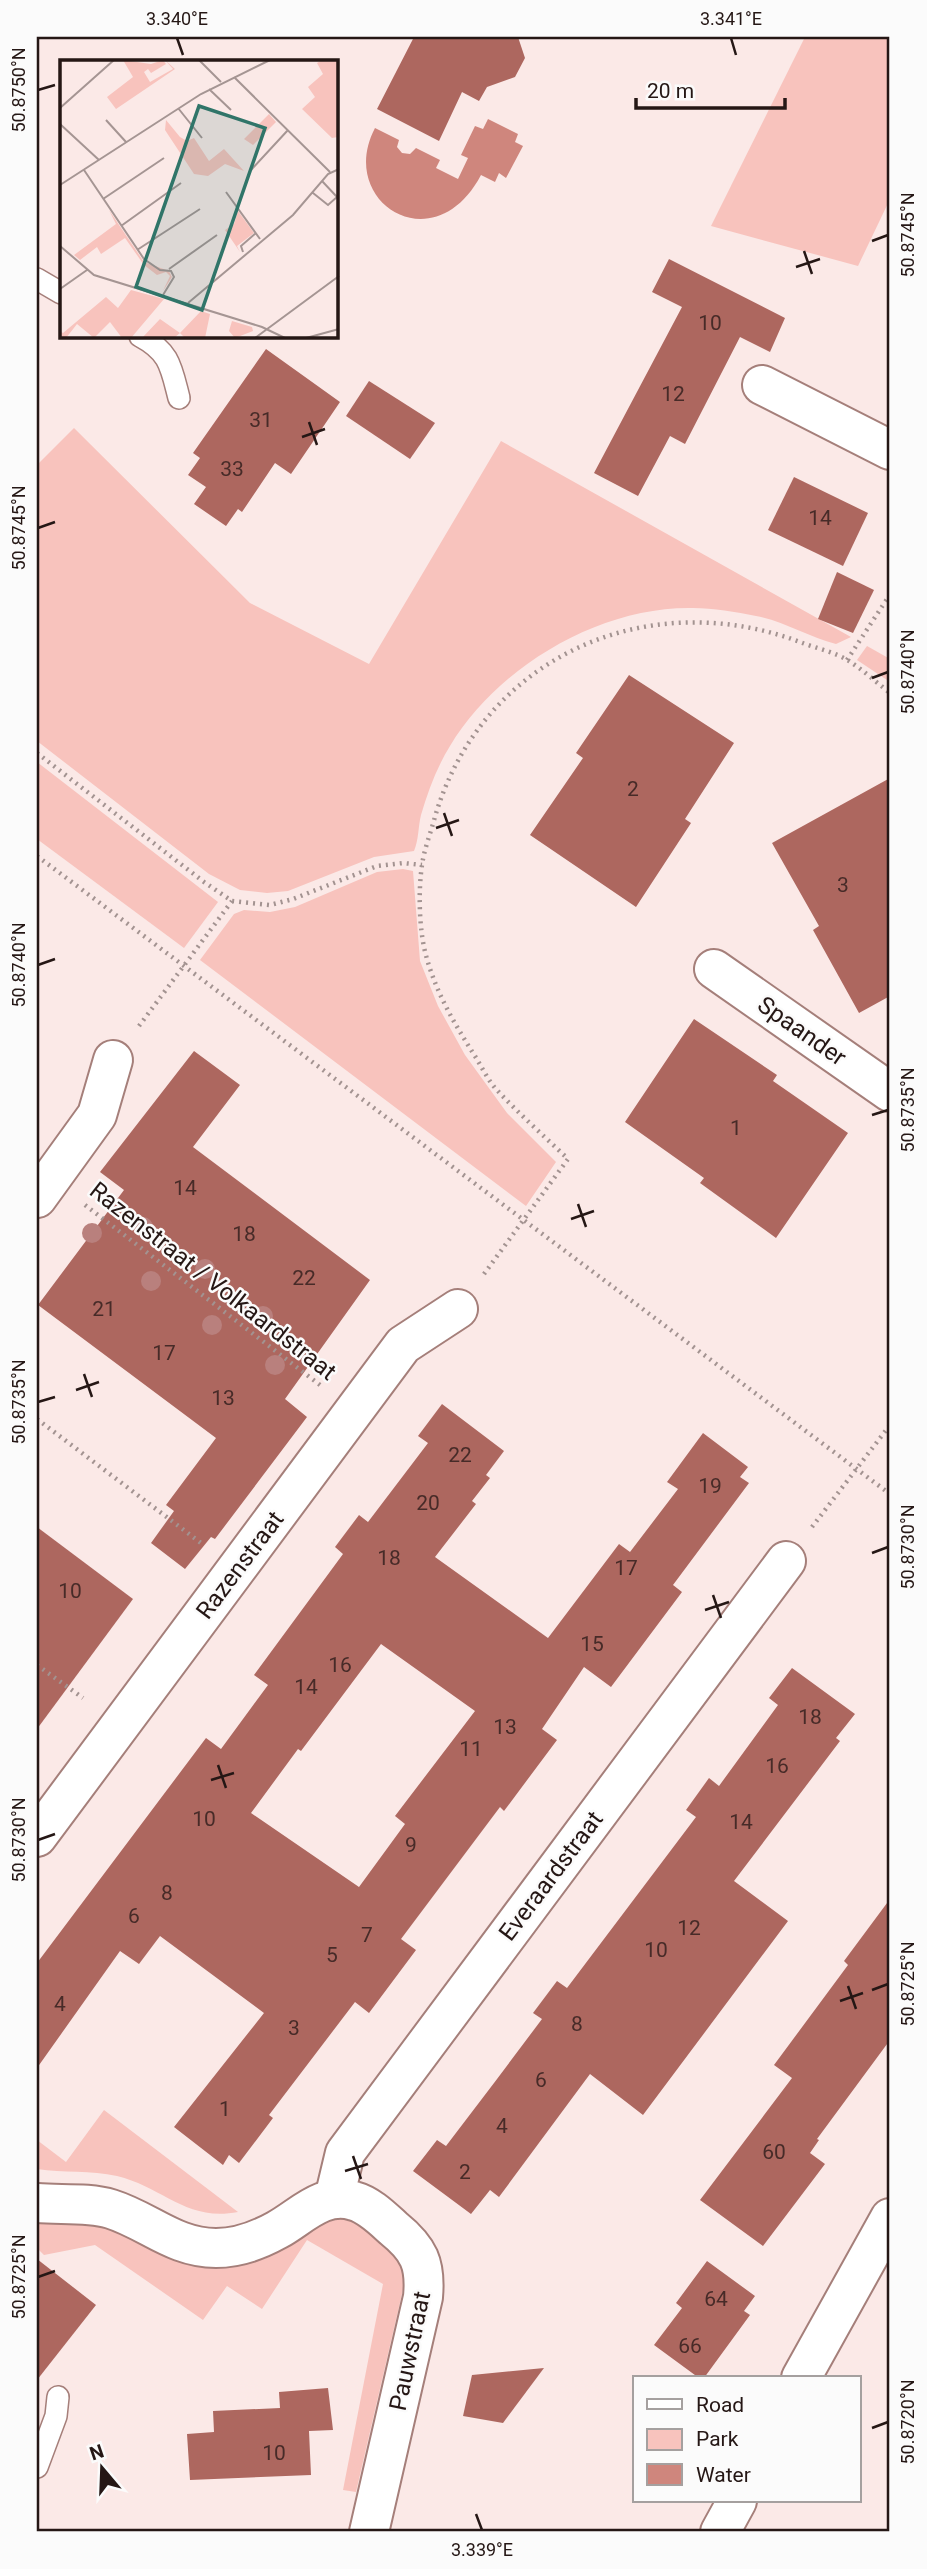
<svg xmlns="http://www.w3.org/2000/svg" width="927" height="2569" viewBox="0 0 927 2569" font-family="Roboto,sans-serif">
<rect width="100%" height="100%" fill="#fbe9e7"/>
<g fill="#f8c3bd">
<polygon points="805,37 890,37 890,199 858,266 711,226"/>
<path d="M74,428L250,603L369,664L501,441L851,637L836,644C809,637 783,621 756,616C736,612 713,608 693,608C600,606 497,667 450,746C437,767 428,791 421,815C418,827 419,839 414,851L374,857L288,891L267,893L240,890L209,874L37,741V465Z"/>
<polygon points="867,646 890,659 890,682 857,660"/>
<polygon points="37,762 218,902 184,948 37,839"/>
<polygon points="403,869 413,871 420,961 438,1006 465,1055 507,1113 556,1162 526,1206 200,960 234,914 244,910 270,912 295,907 377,872"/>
<path d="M104,2110L238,2212C186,2222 163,2187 117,2176C91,2170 63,2173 37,2169V2140L66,2162Z"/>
<path d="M342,2217C361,2224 396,2244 403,2264C405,2269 405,2276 405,2281L356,2492L343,2490L383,2284L307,2240L262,2309L227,2286L203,2320L95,2245L44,2255L37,2248V2222L99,2226L121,2233L182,2263L220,2267L264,2259L293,2243L312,2226Z"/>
</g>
<path fill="#cf867d" d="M488,119L518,134L515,142L523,146L506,178L499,173L495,182L481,175C434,264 336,202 375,128L399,140L397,147L402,153L410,154L416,148L440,160L436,168L458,179L468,158L461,155L475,126L483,129Z"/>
<g fill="#ad675f" fill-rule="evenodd">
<polygon points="414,37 518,37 525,58 515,77 487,87 479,101 462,92 439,141 377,109"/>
<polygon points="669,259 785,318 770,352 740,337 685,444 670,436 638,496 594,473 682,307 652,292"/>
<polygon points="266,349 340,402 291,474 275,463 242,512 238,509 226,526 194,504 206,487 188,475 200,458 193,453"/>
<polygon points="369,381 435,423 410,459 346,416"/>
<polygon points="794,477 868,513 843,566 768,530"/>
<polygon points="837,572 874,590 853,633 818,619"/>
<polygon points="629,675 734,743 685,819 691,823 636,907 530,835 583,758 576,753"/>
<polygon points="890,778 890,996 859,1013 813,930 819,926 772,843"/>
<polygon points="694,1019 777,1075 773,1081 848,1133 776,1238 700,1183 704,1178 625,1122"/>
<polygon points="194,1051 240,1085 193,1147 370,1280 285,1399 307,1417 215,1539 211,1537 185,1569 151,1543 174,1511 166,1505 216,1438 38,1305 124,1190 100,1172"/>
<path d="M442,1404L504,1451L486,1475L490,1478L472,1501L476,1504L435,1557L548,1638L619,1544L630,1552L678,1489L667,1482L703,1433L748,1467L740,1477L749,1483L673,1585L682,1592L611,1687L584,1667L542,1729L557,1740L504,1811L500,1807L401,1939L416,1950L369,2013L355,2002L269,2115L273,2118L239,2163L229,2155L223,2165L174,2127L264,2013L160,1936L139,1964L120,1951L37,2068V1963L206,1738L221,1749L268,1685L254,1675L343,1554L335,1547L359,1515L368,1522L428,1443L418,1436ZM381,1644L475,1711L395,1816L405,1824L359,1887L251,1813L298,1749L301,1751Z"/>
<polygon points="37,1527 133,1599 37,1729"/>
<polygon points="792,1668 855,1714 836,1738 840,1741 734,1881 788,1921 643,2115 590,2074 499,2197 490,2190 471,2214 413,2171 437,2140 446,2146 494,2083 542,2019 533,2013 557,1981 567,1988 696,1817 686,1810 709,1778 719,1786 778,1705 769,1698"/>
<polygon points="890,1899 890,2040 817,2139 819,2140 810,2153 825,2164 763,2246 700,2200 792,2078 774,2065 848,1965 844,1961"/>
<polygon points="37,2259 96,2305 37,2380"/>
<polygon points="707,2261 755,2296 744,2311 750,2315 704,2378 699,2378 654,2345 682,2308 676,2303"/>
<polygon points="544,2368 503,2423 463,2416 472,2375"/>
<polygon points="328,2388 333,2430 309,2431 311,2475 190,2480 187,2434 214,2432 213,2411 280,2408 279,2392"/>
</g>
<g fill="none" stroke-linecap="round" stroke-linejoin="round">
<g stroke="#a57f7a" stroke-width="24">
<g id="service">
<polyline points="37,279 61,293"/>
<path d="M140,336C170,352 171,367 179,398"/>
<polyline points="37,2467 56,2416 58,2397"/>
</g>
</g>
<g stroke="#a57f7a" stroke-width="42">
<g id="minor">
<polyline points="762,385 890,450"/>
<polyline points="714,969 890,1092"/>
<polyline points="37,1198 97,1115 113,1060"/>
<polyline points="37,1837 403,1345 458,1309"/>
<polyline points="334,2199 345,2153 786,1561"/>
<path d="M37,2203C61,2205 88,2202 111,2209C149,2221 174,2248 216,2248C236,2248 259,2240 277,2230C301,2217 323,2191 354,2201C369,2205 382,2218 393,2228C419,2249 426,2264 423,2297L369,2532"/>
<polyline points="801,2378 890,2218"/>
<polyline points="720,2532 737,2501"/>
</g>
</g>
<g stroke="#a39391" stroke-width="4.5" stroke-dasharray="2 5" stroke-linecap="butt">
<polyline points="847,660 887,599 890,599"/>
<polyline points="37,753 204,882 232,901 270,905 293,899 377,866 403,863 422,865"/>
<polyline points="37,856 890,1494"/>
<polyline points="139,1026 232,901"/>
<polyline points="85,1205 320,1385"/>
<path d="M484,1274L568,1159C544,1136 518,1113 496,1089C487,1079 481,1065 473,1053C454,1023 437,994 427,959C419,933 418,892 422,865C424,851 429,837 433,824C476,661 643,583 800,642C815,648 835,652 849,661C863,670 877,683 890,693"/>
<polyline points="37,1419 201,1543"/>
<polyline points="812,1527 890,1425"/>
<polyline points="37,1665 83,1698"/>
</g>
<use href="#service" stroke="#fff" stroke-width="21"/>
<use href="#minor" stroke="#fff" stroke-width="38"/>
</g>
<g fill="#b9807d">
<circle cx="143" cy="1227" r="10"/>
<circle cx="92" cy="1233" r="10"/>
<circle cx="205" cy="1269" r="10"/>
<circle cx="151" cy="1281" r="10"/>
<circle cx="263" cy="1316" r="10"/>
<circle cx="212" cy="1325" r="10"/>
<circle cx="275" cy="1365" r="10"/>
</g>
<path fill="none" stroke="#251715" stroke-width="2.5" d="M177,38L183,55M731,38L736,55M38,90L55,85M872,241L888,235M804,251L812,274M796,267L820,259M309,422L317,445M302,437L325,429M38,528L55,522M872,678L888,672M444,813L452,836M436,828L459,820M38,965L55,959M872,1115L888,1110M578,1204L586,1227M571,1219L594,1211M84,1374L92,1397M76,1390L99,1382M38,1402L55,1397M872,1553L888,1547M713,1595L721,1618M705,1610L729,1602M218,1765L226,1788M211,1780L234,1773M38,1840L55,1834M848,1986L856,2009M872,1990L888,1984M840,2001L863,1993M353,2156L361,2179M345,2171L368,2164M38,2277L55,2271M872,2428L888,2422M476,2514L482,2530"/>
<g text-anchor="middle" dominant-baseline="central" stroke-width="5" stroke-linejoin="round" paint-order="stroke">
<g font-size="21" fill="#472b28">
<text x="710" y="323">10</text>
<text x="673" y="394">12</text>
<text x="261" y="420">31</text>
<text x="232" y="469">33</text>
<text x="820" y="518">14</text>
<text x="633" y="789">2</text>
<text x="843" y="885">3</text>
<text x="736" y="1128">1</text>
<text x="185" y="1188">14</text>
<text x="244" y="1234">18</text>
<text x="304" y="1278">22</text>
<text x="104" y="1309">21</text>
<text x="164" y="1353">17</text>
<text x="223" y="1398">13</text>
<text x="460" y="1455">22</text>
<text x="710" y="1486">19</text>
<text x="428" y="1503">20</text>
<text x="389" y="1558">18</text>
<text x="626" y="1568">17</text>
<text x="70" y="1591">10</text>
<text x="592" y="1644">15</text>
<text x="340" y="1665">16</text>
<text x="306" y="1687">14</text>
<text x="810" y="1717">18</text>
<text x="505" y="1727">13</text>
<text x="471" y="1749">11</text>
<text x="777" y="1766">16</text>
<text x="204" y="1819">10</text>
<text x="741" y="1822">14</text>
<text x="411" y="1845">9</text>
<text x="167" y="1893">8</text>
<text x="134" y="1916">6</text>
<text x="689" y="1928">12</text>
<text x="367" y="1935">7</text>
<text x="656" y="1950">10</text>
<text x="332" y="1955">5</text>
<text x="60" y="2004">4</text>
<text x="577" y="2024">8</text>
<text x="294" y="2028">3</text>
<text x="541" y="2080">6</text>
<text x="225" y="2109">1</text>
<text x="502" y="2126">4</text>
<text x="774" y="2152">60</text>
<text x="465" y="2172">2</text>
<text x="716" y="2299">64</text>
<text x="690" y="2346">66</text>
<text x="274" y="2453">10</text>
</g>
<g font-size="24" fill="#251715" stroke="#fbfbfb">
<text transform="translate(802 1031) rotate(35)">Spaander</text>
<text transform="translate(213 1281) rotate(38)">Razenstraat / Volkaardstraat</text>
<text transform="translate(240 1565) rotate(-53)">Razenstraat</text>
<text transform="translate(551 1876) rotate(-53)">Everaardstraat</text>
<text transform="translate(410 2351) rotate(-78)">Pauwstraat</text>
</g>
</g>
<g transform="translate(60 60)">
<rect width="278" height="278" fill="#fbe9e7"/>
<path d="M63,0L91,4L103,0L106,4L91,13L88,9L84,12L90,22L113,9L105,0L115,9L56,49L47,37L73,17ZM262,0H278V77L272,78L242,49L255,37L248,27L263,14L257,3ZM209,54L216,62L193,85L184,79ZM106,60L120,77L127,81L134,78L149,101L164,89L184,111L165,104L148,116L134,114L105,70ZM49,150L84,202L109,211L112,217L103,231L110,216L106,212L97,215L84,205L65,178L41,194L37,187L20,200L14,195L56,164ZM178,151L194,173L177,186L180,192L165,170L174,164ZM71,230L104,239L71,278H62L50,262L34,278L17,264L6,278H0V271L3,273L46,237L58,248ZM141,251L150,254L145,278H125L120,273L114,278H82L100,259L120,273ZM172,261L192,267L193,271L175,278L169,271Z" fill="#f8c3bd"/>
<path fill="none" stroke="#a59593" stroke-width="2" d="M139,0L161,22M174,17L270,112M149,29L171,50M0,48L54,0M118,48L142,78M46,60L66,82M0,64L39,100M24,110L84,199L100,210L111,211L114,217L103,235M191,110L228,70M0,125L141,34L210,0M166,132L200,179M253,133L268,145L277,137L262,121M43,139L104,98M61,166L121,123M0,186L34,215L202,267L225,278M77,190L140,149M183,192L181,186L196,173M109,209L157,175M0,229L27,210M128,243L233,155L268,114L279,109M195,278L279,216M246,278L279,269"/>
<path fill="#307569" fill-opacity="0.15" stroke="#307569" stroke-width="3.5" d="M139,46L205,68L142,250L76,227Z"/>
<rect width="278" height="278" fill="none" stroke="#251715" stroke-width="3.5"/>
</g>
<rect width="927" height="2569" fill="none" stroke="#fbfbfb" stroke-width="77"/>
<rect x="633" y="2376" width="228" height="126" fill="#fbfbfb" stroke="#a5a09f" stroke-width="2"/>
<rect x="647" y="2399" width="35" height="10" fill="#ffffff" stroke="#a5a09f" stroke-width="2"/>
<text x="696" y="2412" font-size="21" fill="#251715">Road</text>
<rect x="647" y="2429" width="35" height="21" fill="#f8c3bd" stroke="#a5a09f" stroke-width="2"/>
<text x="696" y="2446" font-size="21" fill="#251715">Park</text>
<rect x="647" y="2464" width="35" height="21" fill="#cf867d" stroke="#a5a09f" stroke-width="2"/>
<text x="696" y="2482" font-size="21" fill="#251715">Water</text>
<g transform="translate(102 2468) rotate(341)" stroke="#fbfbfb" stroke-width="5" paint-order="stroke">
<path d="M0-5L12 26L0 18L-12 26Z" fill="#251715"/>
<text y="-10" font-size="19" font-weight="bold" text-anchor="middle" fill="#251715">N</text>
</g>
<path d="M636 98v10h149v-10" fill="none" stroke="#251715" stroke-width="3.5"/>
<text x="647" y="98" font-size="21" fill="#251715" stroke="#fbfbfb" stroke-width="5" paint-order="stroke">20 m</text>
<rect x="38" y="38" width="850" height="2492" fill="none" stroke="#251715" stroke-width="2.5"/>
<g font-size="18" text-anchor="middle" fill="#251715">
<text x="177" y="25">3.340°E</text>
<text x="731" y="25">3.341°E</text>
<text transform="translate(19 90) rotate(-90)" y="6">50.8750°N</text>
<text transform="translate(908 235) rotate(-90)" y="6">50.8745°N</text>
<text transform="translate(19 528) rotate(-90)" y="6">50.8745°N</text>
<text transform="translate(908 672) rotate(-90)" y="6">50.8740°N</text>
<text transform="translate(19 965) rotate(-90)" y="6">50.8740°N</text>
<text transform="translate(908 1110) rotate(-90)" y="6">50.8735°N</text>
<text transform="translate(19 1402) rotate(-90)" y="6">50.8735°N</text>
<text transform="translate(908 1547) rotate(-90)" y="6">50.8730°N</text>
<text transform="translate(19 1840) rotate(-90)" y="6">50.8730°N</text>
<text transform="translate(908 1984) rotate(-90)" y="6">50.8725°N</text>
<text transform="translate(19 2277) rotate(-90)" y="6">50.8725°N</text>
<text transform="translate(908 2422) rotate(-90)" y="6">50.8720°N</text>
<text x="482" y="2556">3.339°E</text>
</g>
</svg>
